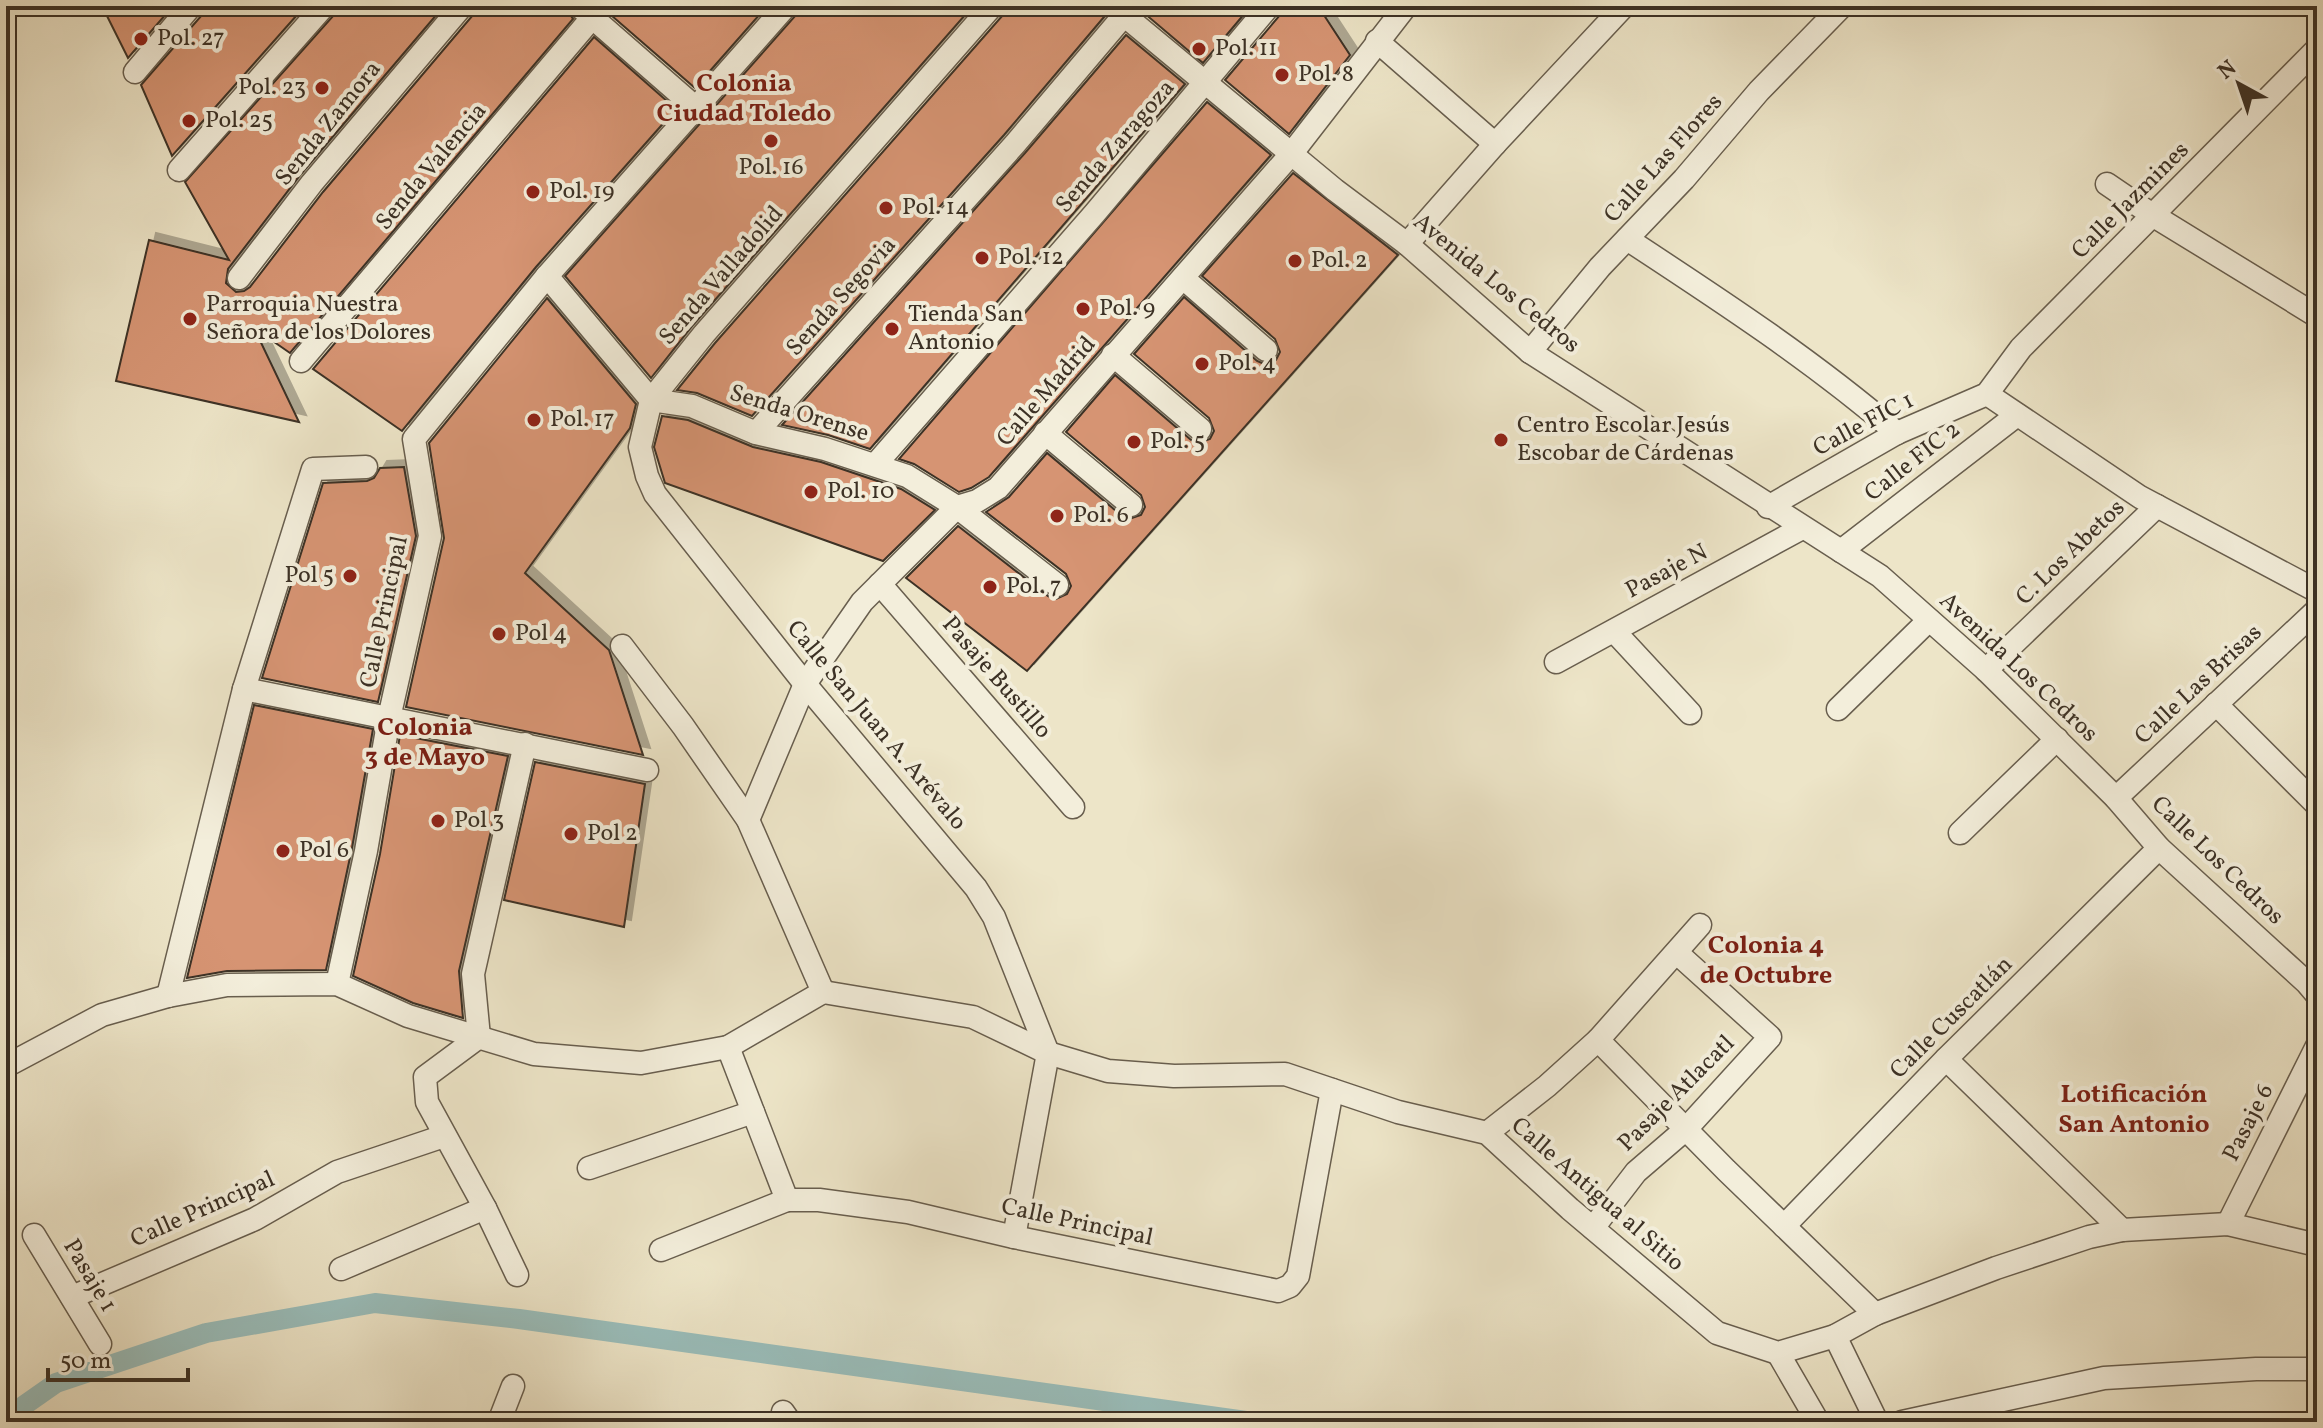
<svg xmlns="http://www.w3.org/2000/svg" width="2323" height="1428" viewBox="0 0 2323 1428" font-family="Vollkorn,serif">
<defs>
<filter id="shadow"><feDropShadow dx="7" dy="-7" stdDeviation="0" flood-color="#0004"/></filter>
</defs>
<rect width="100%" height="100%" fill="#ede5c8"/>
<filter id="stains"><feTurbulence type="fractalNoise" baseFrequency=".0025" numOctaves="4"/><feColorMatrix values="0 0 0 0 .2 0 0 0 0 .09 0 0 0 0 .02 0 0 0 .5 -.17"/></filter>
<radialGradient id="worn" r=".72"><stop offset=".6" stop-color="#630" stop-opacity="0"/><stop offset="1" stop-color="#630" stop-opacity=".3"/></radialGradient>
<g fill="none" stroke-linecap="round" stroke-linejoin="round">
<polyline stroke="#9abebb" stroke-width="20" points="6,1418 56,1383 206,1333 375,1303 519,1319 1253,1422"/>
</g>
<g fill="#d69473" stroke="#3c3125" stroke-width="2" filter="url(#shadow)">
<polygon points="102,6 173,6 128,58"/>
<polygon points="205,6 305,6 172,156 141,85 202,15"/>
<polygon points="338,6 444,6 301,174 228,269 226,283 236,292 244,291 250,287 323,192 473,15 476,6 565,6 573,19 290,353 254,328 299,422 116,381 149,240 229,260 185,182 334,15"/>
<polygon points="616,6 767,6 695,88 612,16"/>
<polygon points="800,6 973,6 693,325 651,378 565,276 796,15"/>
<polygon points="1006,6 1099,6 1104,17 1004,135 752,416 697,393 677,390 715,343 1003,15"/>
<polygon points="1146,6 1251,6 1203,63 1144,13"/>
<polygon points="1283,6 1318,6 1350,55 1289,134 1225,80 1280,15"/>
<polygon points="1126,35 1185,84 870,449 828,435 782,425 1025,153"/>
<polygon points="594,37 676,109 536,267 402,431 313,369"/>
<polygon points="1207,102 1271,155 989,477 971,488 959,492 914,464 899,459"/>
<polygon points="1293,173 1398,255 1027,671 906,578 958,526 1048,596 1056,599 1067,594 1071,586 1066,574 986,512 1009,497 1047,453 1122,516 1129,519 1141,515 1145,507 1141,495 1066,432 1115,375 1191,440 1198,443 1210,439 1214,431 1209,418 1134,354 1184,297 1257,361 1264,364 1276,360 1280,352 1275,339 1202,276"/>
<polygon points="547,298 636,404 630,428 525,573 609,650 643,755 406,707 444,538 429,443"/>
<polygon points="662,416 688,420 753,447 821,462 901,489 935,510 883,561 665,483 654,447"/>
<polygon points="404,467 416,536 378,702 262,678 323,483 367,481 374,478 380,468"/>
<polygon points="254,705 373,729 352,848 326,970 227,971 187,978"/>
<polygon points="400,735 508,756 459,971 463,1018 413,1003 353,976 380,854"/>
<polygon points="535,762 645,784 624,927 504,900"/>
</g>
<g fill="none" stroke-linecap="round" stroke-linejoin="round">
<g stroke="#685e4e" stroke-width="25">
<g id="minor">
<polyline points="579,6 696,108"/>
<polyline points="992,6 704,334 651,400 640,447 647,476 655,494 805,684 976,888 994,917 1048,1053"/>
<polyline points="1113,6 1335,190 1407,244 1530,352 1880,576 1986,670 2116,798 2159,848 2306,982 2317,995"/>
<polyline points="1377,41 1495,144"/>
<polyline points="135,72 191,6"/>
<polyline points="179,170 324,6"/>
<polyline points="2107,184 2154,216 2317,316"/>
<path d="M1627,239C1720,300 1812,360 1897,433"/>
<polyline points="1407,244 1495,144 1624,6"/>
<polyline points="547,276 651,400 692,406 756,433 825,449 907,476 957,507 1057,585"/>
<polyline points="239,278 312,183 462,6"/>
<polyline points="1183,278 1266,350"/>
<polyline points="1530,352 1600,267 1684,179 1759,91 1842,6"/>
<polyline points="1113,355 1200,429"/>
<polyline points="301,361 602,6"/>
<polyline points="1987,394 2140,497 2317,591"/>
<polyline points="756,433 1015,144 1132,6"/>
<polyline points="1045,433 1131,505"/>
<polyline points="875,465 1095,213 1269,6"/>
<polyline points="1768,507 1897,433 1987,394 2021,348 2317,49"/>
<polyline points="1841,551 2017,415"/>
<polyline points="880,584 1073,807"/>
<polyline points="1614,631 1690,713"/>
<polyline points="622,646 683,726 748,820 823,992"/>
<polyline points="1556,662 1802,528"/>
<polyline points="1986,670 2157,506"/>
<polyline points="244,689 647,770"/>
<polyline points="2216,704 2317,805"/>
<polyline points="1838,709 1929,620"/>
<polyline points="2116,798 2317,610"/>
<polyline points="748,820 805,684 862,602 957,507 977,501 998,488 1292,153 1406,6"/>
<polyline points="1960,833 2057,739"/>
<polyline points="337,984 366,851 389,718 430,536 414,439 547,276 786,6"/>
<polyline points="823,992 973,1017 1048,1053 1108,1071 1174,1076 1285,1074 1398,1112 1487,1133 1570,1209 1717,1333 1778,1353 1835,1336 1875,1314 1996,1268 2089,1237 2122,1230 2228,1224 2317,1245"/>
<polyline points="168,996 244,689 313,469 366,467"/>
<polyline points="1598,1040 1726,1170 1875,1314"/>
<polyline points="728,1047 787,1200"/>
<polyline points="1946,1059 2122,1230"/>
<polyline points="6,1066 102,1015 168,996 227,985 337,984 408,1016 534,1054 641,1063 728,1047 823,992"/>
<polyline points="1487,1133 1547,1086 1598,1040 1700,925"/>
<polyline points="589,1168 753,1112"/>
<polyline points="2228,1224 2317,1046"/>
<polyline points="1784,1226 1946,1059 2159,848"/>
<polyline points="1593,1228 1636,1172 1686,1129 1770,1037 1677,953"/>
<polyline points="34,1235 100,1344"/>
<polyline points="1014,1237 1048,1053"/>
<polyline points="661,1250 787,1200 819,1200 908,1212 1014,1237 1278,1291 1290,1286 1298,1276 1332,1090"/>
<polyline points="341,1269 485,1208"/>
<polyline points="517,1275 485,1208 427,1102 425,1077 479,1037 473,974 525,744"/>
<polyline points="72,1297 255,1219 337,1172 444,1136"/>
<polyline points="1835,1336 1877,1422"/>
<polyline points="1778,1353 1818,1422"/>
<polyline points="783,1412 790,1422"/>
<polyline points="499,1422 513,1386"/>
<polyline points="1902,1422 2104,1378 2256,1369 2317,1369"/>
</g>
</g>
<use href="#minor" stroke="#f3eedb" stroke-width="22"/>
</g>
<g fill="#8f2418" stroke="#f3eedb" stroke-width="3">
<circle cx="141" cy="39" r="8"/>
<circle cx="1199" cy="49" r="8"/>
<circle cx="1282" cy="75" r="8"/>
<circle cx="322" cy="88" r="8"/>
<circle cx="189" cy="121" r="8"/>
<circle cx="771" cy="141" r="8"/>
<circle cx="533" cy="192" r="8"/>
<circle cx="886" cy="208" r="8"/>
<circle cx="982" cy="258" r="8"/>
<circle cx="1295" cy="261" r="8"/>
<circle cx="1083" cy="309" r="8"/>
<circle cx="190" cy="319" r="8"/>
<circle cx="892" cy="329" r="8"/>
<circle cx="1202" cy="364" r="8"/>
<circle cx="534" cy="420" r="8"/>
<circle cx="1501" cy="440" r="8"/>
<circle cx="1134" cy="442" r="8"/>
<circle cx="811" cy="492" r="8"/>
<circle cx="1057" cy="516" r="8"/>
<circle cx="350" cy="576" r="8"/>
<circle cx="990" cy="587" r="8"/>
<circle cx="499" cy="634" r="8"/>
<circle cx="438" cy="821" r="8"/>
<circle cx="571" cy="834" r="8"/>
<circle cx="283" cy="851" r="8"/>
</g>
<g text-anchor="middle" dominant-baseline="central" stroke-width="8" stroke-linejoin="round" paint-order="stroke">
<g font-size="24" fill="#3c3125" stroke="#f3eedb" text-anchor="start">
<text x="157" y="39">Pol. 27</text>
<text x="1215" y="49">Pol. 11</text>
<text x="1298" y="75">Pol. 8</text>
<text x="306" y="88" text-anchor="end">Pol. 23</text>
<text x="205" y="121">Pol. 25</text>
<text x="771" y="168" text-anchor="middle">Pol. 16</text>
<text x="549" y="192">Pol. 19</text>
<text x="902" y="208">Pol. 14</text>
<text x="998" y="258">Pol. 12</text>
<text x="1311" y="261">Pol. 2</text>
<text x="206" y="305">Parroquia Nuestra<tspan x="206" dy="28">Señora de los Dolores</tspan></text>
<text x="1099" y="309">Pol. 9</text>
<text x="908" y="315">Tienda San<tspan x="908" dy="28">Antonio</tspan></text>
<text x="1218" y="364">Pol. 4</text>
<text x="550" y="420">Pol. 17</text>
<text x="1517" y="426">Centro Escolar Jesús<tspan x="1517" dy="28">Escobar de Cárdenas</tspan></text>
<text x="1150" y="442">Pol. 5</text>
<text x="827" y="492">Pol. 10</text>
<text x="1073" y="516">Pol. 6</text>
<text x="334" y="576" text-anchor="end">Pol 5</text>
<text x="1006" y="587">Pol. 7</text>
<text x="515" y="634">Pol 4</text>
<text x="454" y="821">Pol 3</text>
<text x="587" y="834">Pol 2</text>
<text x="299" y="851">Pol 6</text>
</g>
<g font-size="24" fill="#3c3125" stroke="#f3eedb">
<text transform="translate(329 124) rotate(-51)">Senda Zamora</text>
<text transform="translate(1116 147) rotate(-49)">Senda Zaragoza</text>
<text transform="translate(1664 159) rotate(-48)">Calle Las Flores</text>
<text transform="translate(432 167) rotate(-50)">Senda Valencia</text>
<text transform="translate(2131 201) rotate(-45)">Calle Jazmines</text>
<text transform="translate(722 276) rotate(-49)">Senda Valladolid</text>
<text transform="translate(1496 284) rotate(39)">Avenida Los Cedros</text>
<text transform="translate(842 297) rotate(-48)">Senda Segovia</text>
<text transform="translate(1047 392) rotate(-49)">Calle Madrid</text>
<text transform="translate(799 414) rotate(17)">Senda Orense</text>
<text transform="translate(1864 425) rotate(-28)">Calle FIC 1</text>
<text transform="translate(1913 462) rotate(-38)">Calle FIC 2</text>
<text transform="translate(2071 553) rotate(-44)">C. Los Abetos</text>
<text transform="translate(1667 572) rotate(-28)">Pasaje N</text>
<text transform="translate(385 612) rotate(-78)">Calle Principal</text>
<text transform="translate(2018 668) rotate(43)">Avenida Los Cedros</text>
<text transform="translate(996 678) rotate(49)">Pasaje Bustillo</text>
<text transform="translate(2199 685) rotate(-43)">Calle Las Brisas</text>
<text transform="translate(876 726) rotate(50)">Calle San Juan A. Arévalo</text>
<text transform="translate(2217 861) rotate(44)">Calle Los Cedros</text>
<text transform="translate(1952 1018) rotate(-45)">Calle Cuscatlán</text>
<text transform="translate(1677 1094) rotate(-45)">Pasaje Atlacatl</text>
<text transform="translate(2249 1123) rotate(-63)">Pasaje 6</text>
<text transform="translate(1597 1195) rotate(41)">Calle Antigua al Sitio</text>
<text transform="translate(203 1210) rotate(-24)">Calle Principal</text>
<text transform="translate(1077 1223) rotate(12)">Calle Principal</text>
<text transform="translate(89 1276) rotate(59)">Pasaje 1</text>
</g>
<g font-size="26" font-weight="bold" fill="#7a1f14" stroke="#f3eedb">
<text x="744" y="84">Colonia<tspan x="744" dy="30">Ciudad Toledo</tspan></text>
<text x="425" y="728">Colonia<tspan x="425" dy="30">3 de Mayo</tspan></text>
<text x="1766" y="946">Colonia 4<tspan x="1766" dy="30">de Octubre</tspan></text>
<text x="2134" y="1095">Lotificación<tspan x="2134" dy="30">San Antonio</tspan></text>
</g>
</g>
<rect width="2323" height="1428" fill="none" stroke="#ede5c8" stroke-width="32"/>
<rect x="8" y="8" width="2307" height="1412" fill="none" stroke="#3c3125" stroke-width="4"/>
<rect x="16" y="16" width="2291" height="1396" fill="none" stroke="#3c3125" stroke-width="2"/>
<g transform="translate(2239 84) rotate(320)" stroke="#f3eedb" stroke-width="6" paint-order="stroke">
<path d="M0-6L14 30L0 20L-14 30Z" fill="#3c3125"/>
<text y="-12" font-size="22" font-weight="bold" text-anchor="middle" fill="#3c3125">N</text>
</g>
<path d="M48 1368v12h140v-12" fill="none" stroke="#3c3125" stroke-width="4"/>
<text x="60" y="1368" font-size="24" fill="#3c3125" stroke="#f3eedb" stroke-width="6" paint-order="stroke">50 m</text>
<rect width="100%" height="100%" filter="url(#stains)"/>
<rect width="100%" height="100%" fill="url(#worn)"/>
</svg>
